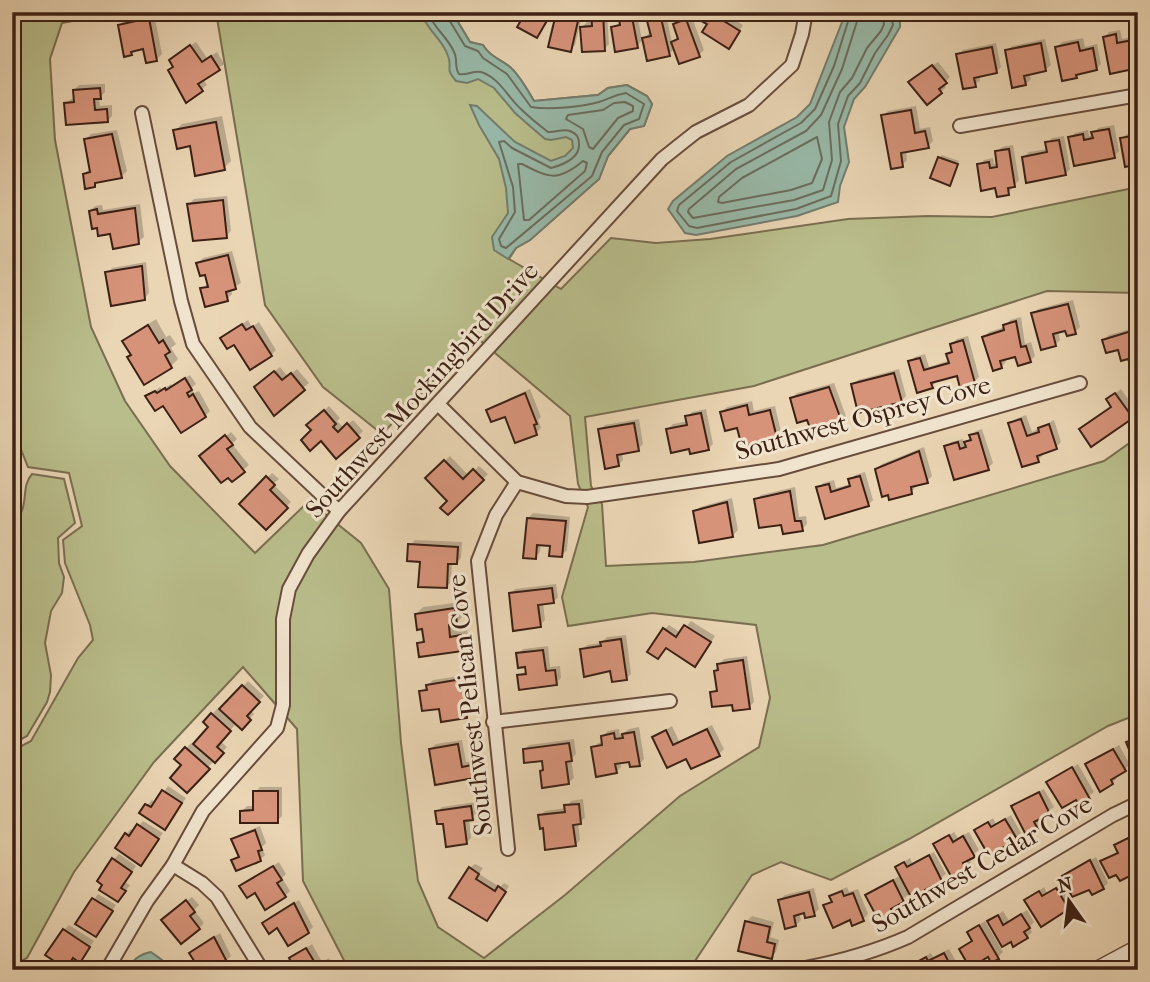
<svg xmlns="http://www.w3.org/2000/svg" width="1150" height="982" viewBox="0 0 1150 982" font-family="'IM FELL French Canon',serif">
<rect width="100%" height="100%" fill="#ead5b4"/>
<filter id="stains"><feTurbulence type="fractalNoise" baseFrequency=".00286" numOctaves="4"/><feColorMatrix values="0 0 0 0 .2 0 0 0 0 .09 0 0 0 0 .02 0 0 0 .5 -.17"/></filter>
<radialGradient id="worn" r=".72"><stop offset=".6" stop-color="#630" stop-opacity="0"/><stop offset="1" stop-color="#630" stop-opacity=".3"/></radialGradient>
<g fill="#b9bd8b" stroke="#7a6e50" stroke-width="2">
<path d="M12,12H121L62,23L50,59L55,140L91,327L125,401L170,466L255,553L309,501L361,543L389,589L401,743L418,881L438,927L484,958L565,895L680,796L759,747L770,698L756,625L652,613L568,626L562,597L588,507L578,484L570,416L476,337L382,434L323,387L265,305L216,12H452L470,42L483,45C489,56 500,59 510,67C520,76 527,89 534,101L598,95L608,88L627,85L647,96L652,104L644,126L630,129L608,156L599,179L530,240L516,248L509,259L561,289L611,238L656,243L710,239L848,219L928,216L992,217L1138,187V293L1047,291L754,386L585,417L591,486L602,504L606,566L694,562L823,545L1104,461L1138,437V714L1108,726L909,839L831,880L781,862L752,875L689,970H349L303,881L297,729L243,667L154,762L74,872L27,958L12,966V751L31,741L78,658L93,640L90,625L65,563L63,540L82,526L69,473L28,467L12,427Z"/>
<path d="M32,474L64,479L75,523L58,538L59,563L64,577L62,593L51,611L45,643L51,675L50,692L47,702L27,736L12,744V525C32,506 19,489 32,474Z"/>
</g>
<g fill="#98b9a9" stroke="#737c6d" stroke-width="2">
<path d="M421,12H452L470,42L483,45C489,56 500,59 510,67C520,76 527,89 534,101L598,95L608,88L627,85L647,96L652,104L644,126L630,129L608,156L599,179L530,240L516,248L508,259L494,250L492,237L508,213L506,188L499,159L479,125L470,105L477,106L515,142L551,161L565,156L573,148L572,140L566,137L551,140L545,139L515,113L494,88L478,79L467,83L456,81C444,67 453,69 448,56C443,39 426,30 421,12Z"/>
<polygon points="846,12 895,12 900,19 900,27 865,87 854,99 844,127 849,162 840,186 838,202 797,216 696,235 685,233 668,209 673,201 727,156 797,117 810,104"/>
<path d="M151,952L162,960L170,970H129C132,959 141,954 151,952Z"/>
</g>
<g fill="#0003">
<polygon points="569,12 583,12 575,45 570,50 556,19 561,14 568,15"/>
<polygon points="593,12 607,12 609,44 604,49 582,27 587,22 593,22"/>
<polygon points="620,12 637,12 642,41 649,33 652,33 649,21 654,16 666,14 672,43 678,37 675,25 680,20 691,15 704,50 699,55 675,48 669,54 644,38 637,46 612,28 621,22"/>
<polygon points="699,12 722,12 743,25 733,42 709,24"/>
<polygon points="154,14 162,54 157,59 144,47 136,49 131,54 120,25 125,20"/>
<polygon points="1120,30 1122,39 1138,36 1138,66 1104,37 1109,32"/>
<polygon points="1083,38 1085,47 1097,44 1101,64 1096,69 1081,72 1076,77 1057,47 1062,42"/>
<polygon points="1045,39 1051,65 1045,70 1029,73 1031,79 1026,84 1007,51 1012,46"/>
<polygon points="196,42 207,58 217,52 224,64 203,79 207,85 202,89 175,66 176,55"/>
<polygon points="996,43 1001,67 996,72 979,75 980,80 975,85 958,55 963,50"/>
<polygon points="938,62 950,77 943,84 946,87 941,92 915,77"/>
<polygon points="105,84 105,92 99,98 100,106 112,105 112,116 107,121 66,104 71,99 75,98 74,90 79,85"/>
<polygon points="916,106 920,129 930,127 933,141 928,146 906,151 907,160 902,165 883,116 888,111"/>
<polygon points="222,116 231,161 224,168 175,131 182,124"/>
<polygon points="1114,125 1119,151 1114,156 1070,138 1075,133 1088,130 1089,136 1094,135 1098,128"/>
<polygon points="117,130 127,171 122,176 100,180 94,185 85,174 90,169 86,139 91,134"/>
<polygon points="1138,132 1138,163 1122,139 1127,134"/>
<polygon points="1064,136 1070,169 1065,174 1023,157 1029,152 1048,149 1047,143 1052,138"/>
<polygon points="1013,145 1019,180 1008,193 997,186 979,165 984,160 993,158 994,164 999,164 997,152 1002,147"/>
<polygon points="942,155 959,161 949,183 939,158"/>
<polygon points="227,196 231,231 226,236 189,204 194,199"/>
<polygon points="140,204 144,237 138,242 112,232 90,211 95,206 102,205 103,210"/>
<polygon points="232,251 241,283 231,289 232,294 227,299 202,289 207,284 206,273 198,263 203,258"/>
<polygon points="146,262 149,293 144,299 107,273 112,268"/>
<polygon points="1073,300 1080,327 1075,332 1067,329 1058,331 1060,340 1055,345 1033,314 1038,309"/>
<polygon points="1021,317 1025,344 1031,342 1035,356 1030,361 1016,354 1005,358 1006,362 1001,367 984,337 989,332 1005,327 1010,320"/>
<polygon points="156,319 166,337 170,335 176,344 171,348 178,359 171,366 144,383 124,341"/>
<polygon points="248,320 252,327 259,322 276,350 271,355 222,338"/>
<polygon points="1138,327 1138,364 1119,347 1104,340 1109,335"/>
<polygon points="968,336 979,377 974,382 958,373 937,381 932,386 910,362 915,357 925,354 929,367 950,360 948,354 953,349 952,344 957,339"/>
<polygon points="280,367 288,377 297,369 309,383 275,413 261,383"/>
<polygon points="899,369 906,396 901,401 853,385 858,380"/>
<polygon points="190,375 196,384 191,388 194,393 199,391 210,411 205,416 148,397 160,387 162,390 171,384 172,386"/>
<polygon points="834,383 847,419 842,424 808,418 792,398 797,393"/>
<polygon points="530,389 541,417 538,420 541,428 536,433 506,415 488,411 493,406"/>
<polygon points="1121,389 1137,412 1132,417 1113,406 1113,395"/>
<polygon points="752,401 754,411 775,406 781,432 776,437 739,426 722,412 727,407"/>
<polygon points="329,406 340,418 337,421 344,428 353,420 363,431 337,456 309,425"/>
<polygon points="706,409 713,444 708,449 690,447 668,429 673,424 688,421 687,417 692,412"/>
<polygon points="1026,415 1032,432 1054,420 1061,442 1056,447 1042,452 1043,455 1038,460 1010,424 1015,419"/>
<polygon points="639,419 643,444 638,449 622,452 623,460 618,465 600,430 605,425"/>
<polygon points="982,429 993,463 988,468 946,447 951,442 963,439 964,445 976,431"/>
<polygon points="231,432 237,439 232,444 249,465 232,480 206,451"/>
<polygon points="924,447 932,476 927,481 916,484 916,487 911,492 876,469 882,464"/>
<polygon points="450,456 469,476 479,466 488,474 448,513 449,501 427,478"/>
<polygon points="865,472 873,500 868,505 818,488 823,483 834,480 836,488 851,484 850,480 855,475"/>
<polygon points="272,473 279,479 273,484 291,502 266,528 241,504"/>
<polygon points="795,487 799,517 806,516 807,524 802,529 783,523 756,500 761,495"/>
<polygon points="732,498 738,530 733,535 695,512 700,507"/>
<polygon points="533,513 570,517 567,550 562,555 552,545 541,544 540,552 535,557 528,518"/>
<polygon points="415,540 462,542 461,558 456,563 452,562 451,582 446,587 410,545"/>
<polygon points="556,584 558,597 553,602 543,603 545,620 540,625 510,594 515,589"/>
<polygon points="462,602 463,616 456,623 457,631 467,629 469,643 462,650 419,644 425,637 424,627 416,614 423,607"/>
<polygon points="691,621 715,636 700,659 664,630 669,625 681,633"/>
<polygon points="626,635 631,674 626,679 582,650 587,645 601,643 607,637"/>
<polygon points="548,646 550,667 560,666 561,678 556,683 519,676 527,670 518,654 523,649"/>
<polygon points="747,656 754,702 749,707 712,693 717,688 716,672 719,668 719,664 724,659"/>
<polygon points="466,675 472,712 467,717 421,692 433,680"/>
<polygon points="248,681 264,696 250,710 254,714 246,723 237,723 220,741 227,747 187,790 183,765 177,759 191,743 194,746 211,727 205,722 217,709 220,711"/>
<polygon points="712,725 724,749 719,754 687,757 654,737 672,726 679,741"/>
<polygon points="639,727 644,759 639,764 630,760 620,762 621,767 616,772 593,748 598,743 603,742 603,736 608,731 619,729 620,735 629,729"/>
<polygon points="574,739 576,754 571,759 574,778 568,783 545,769 544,759 524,750 529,745"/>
<polygon points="462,740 466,762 477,761 479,771 474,776 430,749 436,744"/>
<polygon points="1119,745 1130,765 1115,775 1117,778 1112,783 1087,765"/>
<polygon points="1078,764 1094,792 1080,803 1077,797 1049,782"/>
<polygon points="168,786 186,798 165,828 147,805 152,800 156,803"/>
<polygon points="260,787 282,787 282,816 277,821 242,811 247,806 255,806 255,792"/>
<polygon points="1044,789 1054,807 1039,817 1042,823 1037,828 1014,807 1018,802"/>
<polygon points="583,799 585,818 578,823 580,840 575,845 544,826 540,816 545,811 566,808 571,801"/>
<polygon points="476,802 477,813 469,819 471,838 466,843 437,812 442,807"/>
<polygon points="1011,815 1021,833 1016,838 976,830 993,818 996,824"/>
<polygon points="143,821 163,833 141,863 126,834 131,829 134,832"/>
<polygon points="260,826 266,843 262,847 265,855 260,860 233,861 239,855 233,840 238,835"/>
<polygon points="954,832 958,838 969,832 979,850 968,858 971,863 966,868 935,844"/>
<polygon points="1133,835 1138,844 1138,870 1102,862 1119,851 1116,846 1121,841"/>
<polygon points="934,852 946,874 930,885 931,887 926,892 914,899 911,893 895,904 897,907 892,912 867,895 901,875 897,867 902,863 910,858 912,863"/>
<polygon points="119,854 136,866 125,882 130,885 123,895 105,885 114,859"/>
<polygon points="1096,857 1108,883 1103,888 1090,887 1064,877"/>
<polygon points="279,862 286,874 282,878 290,891 285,896 242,886"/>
<polygon points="475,864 483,868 479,874 500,887 504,883 509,886 491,914 470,868"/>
<polygon points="1061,884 1073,903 1068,908 1027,900 1044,887 1047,893"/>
<polygon points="847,887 849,892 858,889 868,914 863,919 851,918 825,906 833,900 831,897 836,892"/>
<polygon points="814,888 819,909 814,914 805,911 799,913 801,920 796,925 780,900 785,895"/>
<polygon points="98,894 116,905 96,935 77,923"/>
<polygon points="192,897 199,905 194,910 204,923 199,928 169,915"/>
<polygon points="299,900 313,927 308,932 264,923"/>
<polygon points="1027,910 1034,922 1029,927 1032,932 1027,937 1011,940 989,922 1003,911 1009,921"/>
<polygon points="752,916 774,922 770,937 779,940 776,952 771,957 747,921"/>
<polygon points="985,921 1003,952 998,957 961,949 973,940 969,932"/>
<polygon points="69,925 94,941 84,955 74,957 66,967 64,930"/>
<polygon points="220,933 231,956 226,961 196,949"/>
<polygon points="312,944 322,962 329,958 332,964 326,970 291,958"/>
<polygon points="949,949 961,970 921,970 917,963 922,958 931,953 933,957"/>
<polygon points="48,960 54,970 34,970"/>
</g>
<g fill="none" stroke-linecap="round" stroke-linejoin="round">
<g stroke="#6a6c5e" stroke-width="2">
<path d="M428,12C433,28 448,37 454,52C458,60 454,67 459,74C467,76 473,70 481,72C500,78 508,98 522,110C530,118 539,125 548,132C555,133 563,128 570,131C577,134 579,137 579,144C580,159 562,165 551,168L512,148L504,141L499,142L513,187L515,212L499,239L501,246L506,248L592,176L602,152L624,125L639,119L644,104L626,93C613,95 609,99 599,102C582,107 549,110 531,107L507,74L483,58L478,51L465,46L448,18L447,12"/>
<polyline points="851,12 834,66 815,109 801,123 731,162 679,205 677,211 689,226 697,228 796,209 831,196 841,161 838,124 848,96 860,83 875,53 888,35 893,25 890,12"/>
<polyline points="860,12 842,69 821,115 806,131 736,169 689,209 688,212 693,218 794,200 823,190 832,160 829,122 840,92 852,78 867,48 881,31 884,24 881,12"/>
<polygon points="625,102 633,106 633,111 618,118 593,149 589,147 583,129 566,119 568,115 603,110 614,103"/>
<polygon points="817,137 822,159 812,183 791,190 722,203 718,202 719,197 742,178"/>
<path d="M583,161L587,163L585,171L529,220H524L518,164H522C549,178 558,182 583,161Z"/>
</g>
</g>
<g fill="#d6937a" stroke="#3c2014" stroke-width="2">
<polygon points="526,12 552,12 537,38 517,27"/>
<polygon points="567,12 580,12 571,52 548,47 555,18 566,20"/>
<polygon points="591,12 603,12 605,51 582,52 580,27 592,26"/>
<polygon points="618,12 631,12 638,48 615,52 611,27 620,25"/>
<polygon points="697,12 709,12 740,31 729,49 702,32 707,24 694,17"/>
<polygon points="149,18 157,61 146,63 143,49 131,52 132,55 124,57 118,25"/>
<polygon points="661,18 670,56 647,61 642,38 651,36 647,21"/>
<polygon points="686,19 700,57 679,64 671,42 678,39 673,24"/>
<polygon points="1116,34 1117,43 1138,39 1138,68 1110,74 1103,37"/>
<polygon points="1078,42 1080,51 1093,48 1097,70 1076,75 1077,78 1062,81 1055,47"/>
<polygon points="1041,43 1046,71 1024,76 1026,85 1012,88 1005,50"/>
<polygon points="190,45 202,62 211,56 220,70 198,84 203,91 186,103 168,70 173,67 169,60"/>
<polygon points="992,47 997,73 974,78 976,87 963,89 956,54"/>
<polygon points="932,65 947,83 939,89 942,93 927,105 908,82"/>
<polygon points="100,88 101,99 94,99 95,110 107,109 108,122 66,125 64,103 74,102 73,90"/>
<polygon points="911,110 915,133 925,131 929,148 901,153 903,167 891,169 881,115"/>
<polygon points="216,122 225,170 195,176 190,146 177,149 173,130"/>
<polygon points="1109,129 1115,158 1074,166 1068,137 1083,134 1084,140 1093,138 1091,132"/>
<polygon points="112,134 122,178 95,183 95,187 85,189 83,174 90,172 84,139"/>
<polygon points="1138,135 1138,164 1125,167 1120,138"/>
<polygon points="1059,140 1066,175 1026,183 1022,157 1047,152 1045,142"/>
<polygon points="1009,149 1015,187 1008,188 1009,195 997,197 995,188 981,191 977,164 989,162 990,168 997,167 995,151"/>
<polygon points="938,157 958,164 950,186 930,178"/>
<polygon points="223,200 227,238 193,241 187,204"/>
<polygon points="135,208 139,244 113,249 110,234 98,236 97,228 92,229 89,211 97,209 98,214"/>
<polygon points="228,255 236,289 226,292 228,301 205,307 200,288 208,287 205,275 200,276 196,263"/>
<polygon points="142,266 145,300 111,306 105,272"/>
<polygon points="1068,304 1076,334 1067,336 1065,331 1053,334 1056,346 1041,350 1031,313"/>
<polygon points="1016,321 1021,347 1026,346 1031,362 1018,366 1015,357 1000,361 1002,368 993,371 982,337 1004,330 1003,325"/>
<polygon points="242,324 246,330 253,326 272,356 250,370 234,345 227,349 220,338"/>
<polygon points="148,325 159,343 163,340 170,352 165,355 172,368 144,385 127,357 131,355 122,341"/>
<polygon points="1138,329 1138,365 1131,367 1128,359 1121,361 1118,350 1106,353 1102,340"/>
<polygon points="963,340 975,383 960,388 957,376 931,383 933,388 917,393 908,361 920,358 924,370 949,363 946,354 952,352 950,344"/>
<polygon points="274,371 282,380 291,373 305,390 274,416 254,387"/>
<polygon points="894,373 902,402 858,413 851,384"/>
<polygon points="185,378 192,390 187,393 189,397 193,394 206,417 181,433 163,406 155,411 145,396 155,391 157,393 165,388 166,390"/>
<polygon points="829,387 843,425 827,430 825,424 810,428 807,420 797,423 790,398"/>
<polygon points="525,393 537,424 534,425 537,435 515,443 505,417 491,422 486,410"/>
<polygon points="1115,393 1133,418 1091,447 1079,429 1111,407 1106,399"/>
<polygon points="747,405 749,415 770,410 777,438 742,447 737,428 725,431 720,412"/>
<polygon points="324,410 336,424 333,427 338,432 347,423 360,438 336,459 321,441 310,451 301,440 311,430 306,425"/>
<polygon points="701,413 709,450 690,454 689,449 671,453 666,429 687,425 685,416"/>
<polygon points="1021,419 1027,436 1039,432 1038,428 1049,424 1057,449 1037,456 1039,462 1022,467 1008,423"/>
<polygon points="634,423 639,451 617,455 619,466 605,469 598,429"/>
<polygon points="978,433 989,470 954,480 944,446 958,442 960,449 966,447 964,442 971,440 969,435"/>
<polygon points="225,435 233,445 227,449 245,472 232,482 228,478 221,483 199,456"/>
<polygon points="919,451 928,483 911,487 912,494 889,500 888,495 882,497 875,469"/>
<polygon points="444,460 463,479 473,469 484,480 448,515 440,508 447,501 425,478"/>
<polygon points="266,476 275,485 270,490 288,508 266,530 239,504"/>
<polygon points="860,476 869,506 825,519 816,487 829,484 831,492 850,486 848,479"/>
<polygon points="790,491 795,521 801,521 803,531 783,534 781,525 759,528 754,499"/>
<polygon points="727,502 733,537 699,543 693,511"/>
<polygon points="527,518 566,521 562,557 549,556 550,546 537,545 536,559 523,558"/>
<polygon points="408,544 458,547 457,564 448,564 447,588 418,587 420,562 407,561"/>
<polygon points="552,588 554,603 538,605 541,627 513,631 509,593"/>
<polygon points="455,608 457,624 449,625 450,637 461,635 463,651 419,657 417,643 424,642 422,629 417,630 415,614"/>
<polygon points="684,625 711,642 695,667 666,648 658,659 647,652 663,628 676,637"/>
<polygon points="621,639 627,680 612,682 610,671 584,677 580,649 601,646 600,642"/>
<polygon points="543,650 546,671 555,670 557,685 519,690 517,675 526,674 525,667 518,668 516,653"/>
<polygon points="743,660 750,709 733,711 732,705 712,707 710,692 717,691 714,671 718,670 717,664"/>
<polygon points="462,679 467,718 441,722 439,709 422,711 419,691 427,690 426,685"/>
<polygon points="242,685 260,702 247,716 251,720 242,730 219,709"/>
<polygon points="211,713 231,731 217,747 224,753 215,763 193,744 208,727 203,722"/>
<polygon points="707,729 720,756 691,769 686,759 667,768 652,737 666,730 673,745"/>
<polygon points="634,732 640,766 630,767 629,762 615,764 617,773 596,777 591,747 602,745 601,736 614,733 615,739 623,738 622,734"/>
<polygon points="1138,738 1138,762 1135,764 1126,742"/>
<polygon points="569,743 572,761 566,762 569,784 542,788 540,771 543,770 542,761 524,763 523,749"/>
<polygon points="458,744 462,767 472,765 474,778 435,785 429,749"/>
<polygon points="185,747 210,769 187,793 170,778 181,765 174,759"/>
<polygon points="1113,749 1126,771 1111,780 1113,784 1100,792 1085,764"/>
<polygon points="1072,767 1090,799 1079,805 1076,800 1062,808 1046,782"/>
<polygon points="162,790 182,803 165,830 139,813 145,804 151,807"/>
<polygon points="253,791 278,791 278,823 240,823 240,811 253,810"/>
<polygon points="1039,792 1050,814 1034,822 1038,829 1026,835 1011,806"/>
<polygon points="579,804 581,824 573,825 576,846 545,850 543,828 540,829 538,815 565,812 564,805"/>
<polygon points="471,806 473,820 464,821 467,844 446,847 443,824 437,824 435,811"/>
<polygon points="1005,819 1017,839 989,856 974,830 988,822 991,827"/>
<polygon points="137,824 159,839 141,866 115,848 125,833 129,836"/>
<polygon points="255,830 262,850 258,851 261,861 236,871 231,860 239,857 231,839"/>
<polygon points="949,835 953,842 963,836 975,857 963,863 967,870 952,878 933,844"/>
<polygon points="1128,838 1138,858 1138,872 1120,881 1116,875 1109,878 1100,861 1118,853 1114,845"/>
<polygon points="929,855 942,881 925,890 927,894 913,901 895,867 904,862 907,867"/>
<polygon points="112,858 132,872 121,888 126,891 118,902 99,890 102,885 97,881"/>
<polygon points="1090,860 1104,889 1092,895 1089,890 1072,897 1062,876"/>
<polygon points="273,866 282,880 277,883 286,897 265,910 255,893 247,898 239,886"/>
<polygon points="469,867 479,874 476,879 495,891 498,886 506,892 487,921 449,898"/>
<polygon points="893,880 904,902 891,909 893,914 879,921 865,895"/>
<polygon points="1056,888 1069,909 1041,927 1024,900 1039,891 1042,896"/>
<polygon points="842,891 844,896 853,893 864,921 852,926 850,920 833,928 823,905 832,902 829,896"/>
<polygon points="809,892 815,916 805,918 804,913 794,916 796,926 785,929 778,900"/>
<polygon points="92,898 113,911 96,937 75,924"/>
<polygon points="186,900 195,912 190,916 200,929 181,944 161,920"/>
<polygon points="294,903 309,933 288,946 277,928 269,934 262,923"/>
<polygon points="1021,914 1030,928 1024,932 1028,938 1013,947 1011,942 1002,947 987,921 998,915 1003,925"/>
<polygon points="745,921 770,927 767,942 775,944 772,959 738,951"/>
<polygon points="979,925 999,959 991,963 988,957 970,968 959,949 972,941 967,932"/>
<polygon points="63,929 90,947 80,963 73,958 66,969 45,955"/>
<polygon points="214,937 227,962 215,970 200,970 189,953"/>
<polygon points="306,948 317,966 323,962 328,970 295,970 289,958"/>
<polygon points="944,953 953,970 919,970 915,963 926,957 928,961"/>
</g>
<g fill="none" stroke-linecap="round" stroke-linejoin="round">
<g stroke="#684d3c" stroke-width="16">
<g id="minor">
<polyline points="142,113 181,301 193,344 250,427 339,511"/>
<polyline points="960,126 1138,95"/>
<polyline points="438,404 517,482 566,496 587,497 779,469 1080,383"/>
<polyline points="493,722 670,701"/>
<polyline points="508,849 478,561 496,515 517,482"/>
<polyline points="173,865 202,883 217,897 262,970"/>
<path d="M805,968C842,961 874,952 908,937L1113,815L1138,803"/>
<polyline points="107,970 147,901 173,865 203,811 277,728 283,705 283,619 289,589 308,554 339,511 662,159 696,132 749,105 792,65 802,34 806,12"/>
</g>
</g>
<g stroke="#684d3c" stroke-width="19">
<polyline id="tertiary" points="1097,970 1138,948"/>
</g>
<use href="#minor" stroke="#f1e4ce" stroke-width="12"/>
<use href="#tertiary" stroke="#f1e4ce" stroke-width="16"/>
</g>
<g text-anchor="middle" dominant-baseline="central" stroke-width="6" stroke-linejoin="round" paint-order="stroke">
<g font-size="26" fill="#3c2014" stroke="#f1e4ce">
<text transform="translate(422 390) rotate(-48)">Southwest Mockingbird Drive</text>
<text transform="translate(863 418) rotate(-15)">Southwest Osprey Cove</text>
<text transform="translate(470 705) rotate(-96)">Southwest Pelican Cove</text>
<text transform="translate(982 864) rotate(-30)">Southwest Cedar Cove</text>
</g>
</g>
<rect width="1150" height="982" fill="none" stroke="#ead5b4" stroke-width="42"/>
<rect x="14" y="14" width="1122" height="954" fill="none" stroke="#3c2014" stroke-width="3.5"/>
<rect x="21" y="21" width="1108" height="940" fill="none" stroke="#3c2014" stroke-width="2"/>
<g transform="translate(1069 901) rotate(346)" stroke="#f1e4ce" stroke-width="5" paint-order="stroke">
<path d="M0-5L12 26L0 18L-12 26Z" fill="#3c2014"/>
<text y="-10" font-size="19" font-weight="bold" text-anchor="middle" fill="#3c2014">N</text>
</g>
<rect width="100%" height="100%" filter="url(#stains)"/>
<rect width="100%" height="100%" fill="url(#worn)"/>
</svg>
